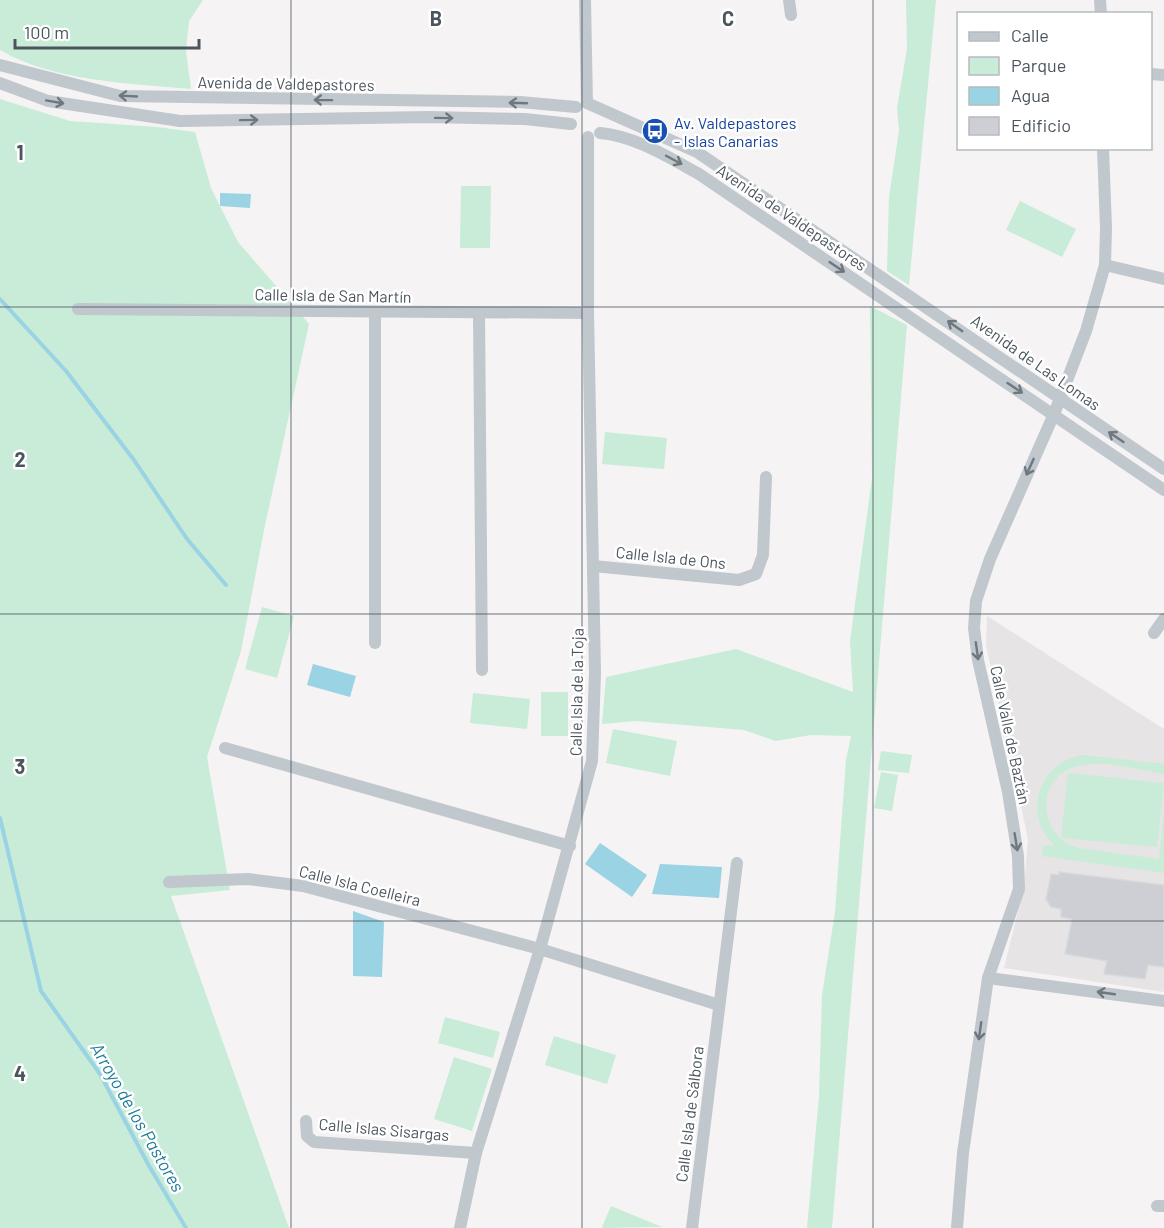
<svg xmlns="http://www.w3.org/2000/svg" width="1164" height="1228" viewBox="0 0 1164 1228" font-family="Barlow,sans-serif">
<rect width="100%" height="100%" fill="#f5f3f3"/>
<polygon fill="#e6e4e4" points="987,616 1164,729 1164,992 1004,968 1024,887 1028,839 986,645"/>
<g fill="#c8ecd7">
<path d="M0,0H203L189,21L186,51L191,89C129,83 55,82 0,50Z"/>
<polygon points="906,0 936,0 909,285 887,271 889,197 899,131 897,108 907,49"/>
<polygon points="0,99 70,121 157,127 195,132 211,188 238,242 309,324 264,530 241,651 207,757 230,890 171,896 289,1228 0,1228"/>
<polygon points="461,186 491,186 490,248 460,248"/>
<polygon points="1020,201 1076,229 1062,257 1006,230"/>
<polygon points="870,306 907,325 832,1228 807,1228 819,1096 822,995 835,912 846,760 851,736 811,735 776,741 744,730 636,721 602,724 606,677 736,649 853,692 850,641 872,478"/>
<polygon points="605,432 667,438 664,469 602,464"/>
<polygon points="262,607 294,616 277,678 245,669"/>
<rect x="541" y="692" width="27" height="44"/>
<polygon points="473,693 530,699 527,729 470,723"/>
<polygon points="613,729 677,741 670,776 606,763"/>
<polygon points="881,751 912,755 909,773 878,770"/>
<path d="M1084,755L1164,764V774C1137,770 1099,757 1072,768C1033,783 1041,838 1078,848L1159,859L1164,812V873L1042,856L1043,846L1054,845C1021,814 1040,760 1084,755Z"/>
<polygon points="881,772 898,775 892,811 874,808"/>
<polygon points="1068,773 1164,783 1157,847 1061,838"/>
<polygon points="445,1017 500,1032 493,1058 438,1043"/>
<polygon points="554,1036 616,1055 607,1084 545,1065"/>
<polygon points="454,1057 492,1069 472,1131 434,1119"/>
<polygon points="611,1206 662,1227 604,1228 602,1227"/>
</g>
<g fill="#9ad3e4">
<polygon points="220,193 251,194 250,208 220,206"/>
<polygon points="313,664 356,676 350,697 307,685"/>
<polygon points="600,843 647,875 632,897 585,864"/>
<polygon points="660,864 722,867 719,898 652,894"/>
<polygon points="353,911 384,922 382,977 353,976"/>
</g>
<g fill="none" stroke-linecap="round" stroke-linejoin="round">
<g stroke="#9ad3e4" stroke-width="4">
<polyline points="0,299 66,371 134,460 187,539 226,585"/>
<polyline points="0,818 41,991 100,1074 148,1164 186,1228"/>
</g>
</g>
<polygon fill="#cdcfd4" stroke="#d8d9dd" stroke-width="1.5" points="1059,872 1164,885 1164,967 1148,965 1145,979 1104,974 1107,961 1065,954 1072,919 1061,917 1061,909 1051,907 1046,899 1051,874 1059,875"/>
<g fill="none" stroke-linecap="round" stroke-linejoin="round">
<g stroke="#c0c7cd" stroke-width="12">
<polyline points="585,0 587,103"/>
<polyline points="789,0 791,15"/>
<polyline points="1100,0 1101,14"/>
<polyline points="0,65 120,96 520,102 576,107"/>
<polyline points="1150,74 1164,75"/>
<polyline points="0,83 48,101 180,121 430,117 525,119 571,124"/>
<polyline points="587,103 697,152 1164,469"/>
<path d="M600,133C635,136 668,157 699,174L1164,490"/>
<polyline points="1105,265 1164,279"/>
<polyline points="78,309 588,313"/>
<polyline points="375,313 375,643"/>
<polyline points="479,313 482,670"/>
<polyline points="593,566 739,580 756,574 763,555 766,477"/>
<polyline points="1154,633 1164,619"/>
<polyline points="225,748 570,846"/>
<polyline points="169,882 248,879 303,886 540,949 719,1005"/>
<polyline points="988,978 1164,1001"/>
<polyline points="306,1121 307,1136 314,1142 476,1153"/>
<polyline points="1157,1206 1164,1206"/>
<polyline points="460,1228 476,1153 540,949 592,761 595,672 588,313 588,137"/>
<polyline points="692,1228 737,863"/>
<polyline points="957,1228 963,1153 988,978 1019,889 1018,856 1008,792 978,660 974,628 976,601 990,559 1054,414 1086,331 1105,265 1106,228 1103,148"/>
</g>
</g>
<defs><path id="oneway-shaft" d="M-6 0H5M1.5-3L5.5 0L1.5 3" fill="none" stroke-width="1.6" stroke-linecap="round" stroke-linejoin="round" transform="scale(1.5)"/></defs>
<g stroke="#6f777f">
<use href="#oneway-shaft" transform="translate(128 96) rotate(-177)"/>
<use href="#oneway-shaft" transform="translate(323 100) rotate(-179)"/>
<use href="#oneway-shaft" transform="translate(55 102) rotate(10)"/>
<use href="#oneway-shaft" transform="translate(518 103) rotate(-178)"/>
<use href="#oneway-shaft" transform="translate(444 118) rotate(1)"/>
<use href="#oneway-shaft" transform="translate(249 120) rotate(-1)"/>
<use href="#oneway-shaft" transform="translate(674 160) rotate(28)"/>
<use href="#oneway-shaft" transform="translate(837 267) rotate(34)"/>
<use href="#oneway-shaft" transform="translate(955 326) rotate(-145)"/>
<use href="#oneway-shaft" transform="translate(1015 388) rotate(34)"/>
<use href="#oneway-shaft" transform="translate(1116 437) rotate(-146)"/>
<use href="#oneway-shaft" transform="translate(1030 467) rotate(114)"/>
<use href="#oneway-shaft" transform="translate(977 651) rotate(82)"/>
<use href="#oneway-shaft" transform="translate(1016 842) rotate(81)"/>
<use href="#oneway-shaft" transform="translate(1106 993) rotate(-172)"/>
<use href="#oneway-shaft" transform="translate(980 1031) rotate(98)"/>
</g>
<path fill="none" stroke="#4c555e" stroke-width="1.5" stroke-opacity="0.55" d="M291,0V1228M582,0V1228M873,0V1228M0,307H1164M0,614H1164M0,921H1164"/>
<defs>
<g id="bus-disc" transform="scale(1.35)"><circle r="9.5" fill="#1a4fb4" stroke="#fff"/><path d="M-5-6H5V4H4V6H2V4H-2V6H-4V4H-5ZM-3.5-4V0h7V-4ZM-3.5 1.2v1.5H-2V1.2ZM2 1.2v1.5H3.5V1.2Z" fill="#fff"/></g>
</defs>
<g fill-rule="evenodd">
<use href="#bus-disc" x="655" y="131"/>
</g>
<g text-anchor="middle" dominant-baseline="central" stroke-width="5" stroke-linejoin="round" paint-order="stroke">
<g font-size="16" fill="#4c555e" stroke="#fff">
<text transform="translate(286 83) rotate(1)">Avenida de Valdepastores</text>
<text transform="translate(792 217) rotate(34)">Avenida de Valdepastores</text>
<text transform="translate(333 295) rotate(1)">Calle Isla de San Martín</text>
<text transform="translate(1036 362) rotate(35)">Avenida de Las Lomas</text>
<text transform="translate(671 557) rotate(6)">Calle Isla de Ons</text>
<text transform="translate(576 692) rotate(-89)">Calle Isla de la Toja</text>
<text transform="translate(1011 735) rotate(78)">Calle Valle de Baztán</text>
<text transform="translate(360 885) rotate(14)">Calle Isla Coelleira</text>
<text transform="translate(689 1114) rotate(-83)">Calle Isla de Sálbora</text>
<text transform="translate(384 1129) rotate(5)">Calle Islas Sisargas</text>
</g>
<g font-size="16" fill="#164399" stroke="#fff" text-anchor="start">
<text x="674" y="122">Av. Valdepastores<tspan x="674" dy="18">- Islas Canarias</tspan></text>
</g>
<g font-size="18" font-style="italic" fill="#1c7c9a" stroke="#fff">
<text transform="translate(138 1117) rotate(60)">Arroyo de los Pastores</text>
</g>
</g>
<g font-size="20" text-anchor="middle" font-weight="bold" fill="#4c555e" stroke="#fff" stroke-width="5" stroke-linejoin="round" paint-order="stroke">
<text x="436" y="26">B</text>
<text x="728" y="26">C</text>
<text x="20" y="160">1</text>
<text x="20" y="467">2</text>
<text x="20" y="774">3</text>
<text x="20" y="1081">4</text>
</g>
<rect x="957" y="12" width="195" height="138" fill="#ffffff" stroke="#b7bbbf" stroke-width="1.5"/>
<rect x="969" y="32" width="30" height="9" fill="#c0c7cd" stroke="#b7bbbf" stroke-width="1.5"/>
<text x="1011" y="42" font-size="18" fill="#4c555e">Calle</text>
<rect x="969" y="57" width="30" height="18" fill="#c8ecd7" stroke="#b7bbbf" stroke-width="1.5"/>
<text x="1011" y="72" font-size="18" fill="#4c555e">Parque</text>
<rect x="969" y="87" width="30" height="18" fill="#9ad3e4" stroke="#b7bbbf" stroke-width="1.5"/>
<text x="1011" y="102" font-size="18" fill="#4c555e">Agua</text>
<rect x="969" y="117" width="30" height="18" fill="#cdcfd4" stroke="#b7bbbf" stroke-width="1.5"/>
<text x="1011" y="132" font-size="18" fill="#4c555e">Edificio</text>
<path d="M15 39v9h184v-9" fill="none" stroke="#4c555e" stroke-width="3"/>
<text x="24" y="39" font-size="18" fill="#4c555e" stroke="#ffffff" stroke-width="4.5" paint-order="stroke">100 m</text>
</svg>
